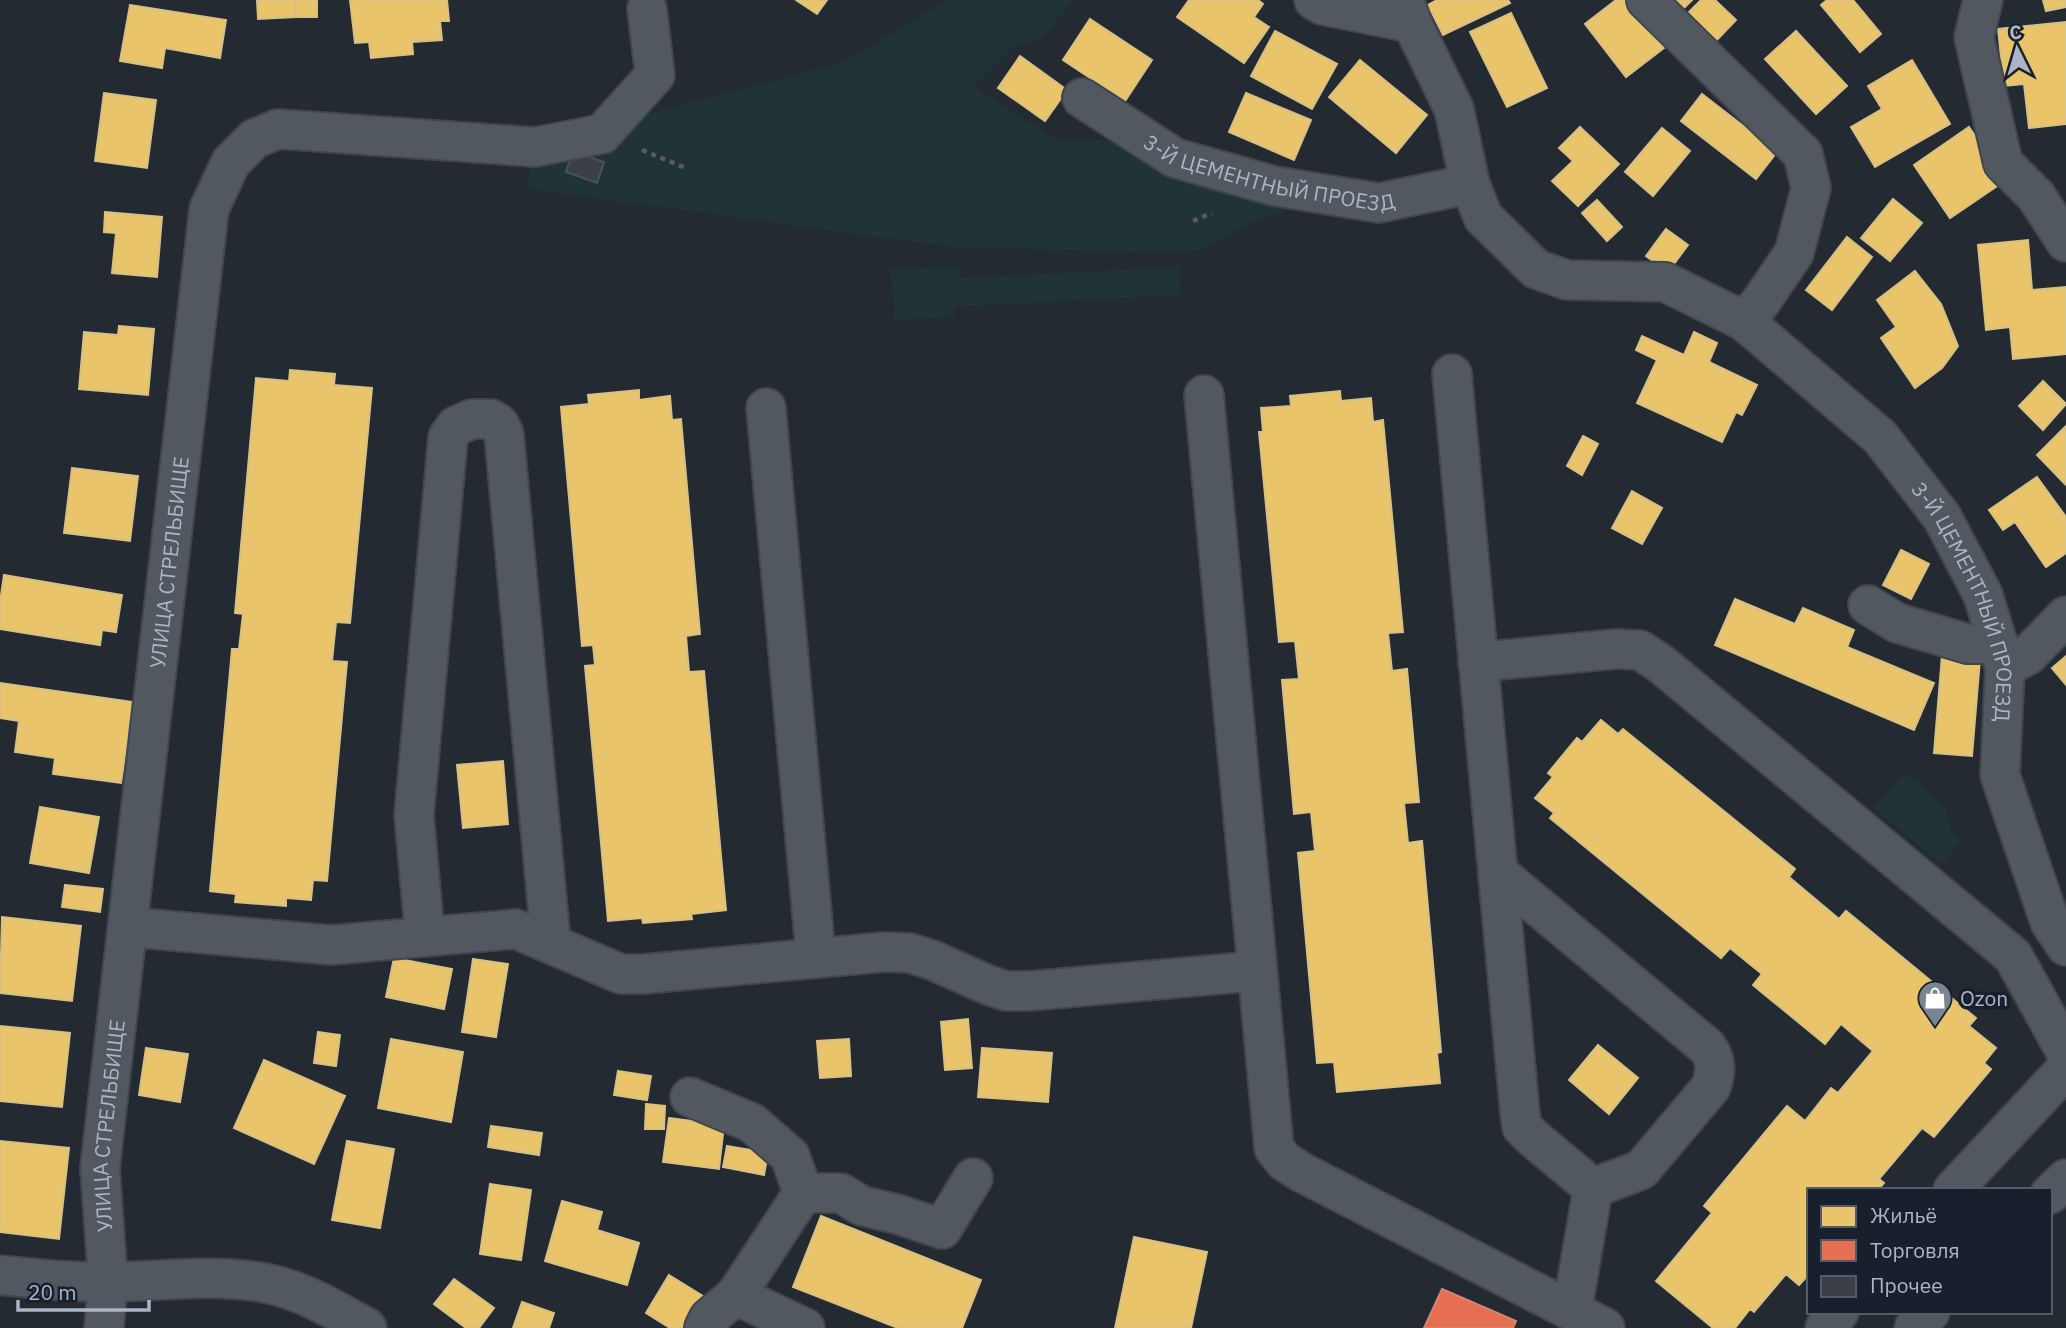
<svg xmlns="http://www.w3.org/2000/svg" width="2066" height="1328" viewBox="0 0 2066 1328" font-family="'IBM Plex Sans',sans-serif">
<rect width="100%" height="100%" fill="#232a32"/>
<g fill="#203438">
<polygon points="948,0 1074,0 1040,39 1017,44 974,86 1057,140 1187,140 1299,180 1296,208 1259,218 1201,250 1147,252 951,247 528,189 533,127 652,113 841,63"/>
<polygon points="959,266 961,278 1179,267 1181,295 954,307 954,317 894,320 891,269"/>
<polygon points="1904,773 1944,806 1951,831 1962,839 1942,864 1874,809"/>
</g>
<g fill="#e9c46a" stroke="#d6c085" stroke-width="2">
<polygon points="257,0 295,0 296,17 258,19"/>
<polygon points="295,0 317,0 317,17 296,17"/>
<polygon points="350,0 447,0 449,21 440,21 442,40 412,42 413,54 371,58 369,42 355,43"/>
<polygon points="796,0 827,0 817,14"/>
<polygon points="1189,0 1258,0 1263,4 1254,17 1269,27 1244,63 1177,17"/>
<polygon points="1437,0 1508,0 1510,3 1443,35 1428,5"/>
<polygon points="1616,0 1636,0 1669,44 1626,77 1585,24"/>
<polygon points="1660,0 1692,0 1676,16"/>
<polygon points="1701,0 1715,0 1736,20 1711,46 1682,19"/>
<polygon points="1827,0 1853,0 1881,34 1860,52 1821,5"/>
<polygon points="2043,0 2066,0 2066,7 2046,11"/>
<polygon points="130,5 226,20 220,58 165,48 162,68 120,61"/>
<polygon points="1511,13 1547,88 1507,107 1470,32"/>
<polygon points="1090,19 1152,60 1125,101 1063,60"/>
<polygon points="2066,22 2066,124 2029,128 2024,84 2004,86 1998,29"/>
<polygon points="1275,31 1337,64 1312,109 1251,76"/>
<polygon points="1796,31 1847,86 1816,114 1765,59"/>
<polygon points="1020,56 1067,90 1045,121 998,88"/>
<polygon points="1360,60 1427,115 1396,153 1329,97"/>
<polygon points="1912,60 1950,124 1875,167 1851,127 1882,109 1868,86"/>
<polygon points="104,93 156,100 147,168 95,161"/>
<polygon points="1246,93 1311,120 1294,160 1229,132"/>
<polygon points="1702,94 1777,152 1756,179 1681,121"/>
<polygon points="1580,127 1619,164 1578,206 1552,181 1573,161 1559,148"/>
<polygon points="1969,127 2006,180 1950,218 1914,165"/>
<polygon points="1662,128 1690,151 1653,196 1625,172"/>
<polygon points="1893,199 1922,223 1890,261 1861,238"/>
<polygon points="1597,200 1622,227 1607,241 1582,213"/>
<polygon points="105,212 162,217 157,277 112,273 116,233 104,232"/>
<polygon points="1666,229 1688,245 1668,272 1646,256"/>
<polygon points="1847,237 1872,257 1832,310 1806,290"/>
<polygon points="2028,240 2032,290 2066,287 2066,354 2013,359 2010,327 1986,330 1978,245"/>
<polygon points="1915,271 1941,304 1958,346 1942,368 1915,388 1881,338 1896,327 1877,300"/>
<polygon points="119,326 154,329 148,395 79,389 84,332 118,335"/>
<polygon points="1694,332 1717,343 1709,362 1757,385 1742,415 1736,412 1722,442 1637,403 1657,360 1636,350 1642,336 1684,355"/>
<polygon points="290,370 335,374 334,385 372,388 350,623 336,622 332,661 347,662 327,881 313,880 311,900 286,898 286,906 235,902 236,894 210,891 232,649 239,649 243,614 235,613 256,378 289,381"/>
<polygon points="2043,381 2066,404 2043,430 2019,406"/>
<polygon points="639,390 639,400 670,396 672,420 681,419 700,634 686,636 689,672 704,671 726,910 691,914 692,919 643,923 642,918 608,921 585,666 595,665 593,645 582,646 561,407 589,404 588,395"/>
<polygon points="1340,391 1341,401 1371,398 1373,422 1383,420 1403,632 1388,633 1392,671 1407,669 1419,802 1404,803 1408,843 1422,841 1441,1052 1437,1053 1440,1083 1337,1092 1334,1062 1317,1063 1298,853 1315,851 1311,812 1294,814 1282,680 1299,679 1295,641 1279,642 1259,432 1263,432 1261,408 1291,406 1290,396"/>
<polygon points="2066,426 2066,485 2037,455"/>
<polygon points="1583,436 1598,444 1582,475 1567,466"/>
<polygon points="72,468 138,476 130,541 64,533"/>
<polygon points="2037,477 2066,517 2066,553 2046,567 2015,522 2003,530 1989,510"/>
<polygon points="1632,491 1662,508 1642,544 1612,528"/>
<polygon points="1901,550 1929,564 1911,599 1883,585"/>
<polygon points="4,575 122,595 116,632 102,630 100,645 0,629 0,602"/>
<polygon points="1735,599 1795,624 1803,608 1854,630 1847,647 1934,683 1914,730 1715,645"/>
<polygon points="1942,655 1980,659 1972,756 1934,753"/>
<polygon points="2066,656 2066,685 2052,668"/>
<polygon points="0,683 133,702 121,783 53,774 55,758 15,752 19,721 0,718"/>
<polygon points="1601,720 1618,734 1623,729 1795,869 1789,877 1839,919 1846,911 1976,1018 1969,1026 1996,1048 1984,1063 1991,1069 1934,1137 1922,1128 1879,1179 1884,1183 1878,1190 1809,1190 1809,1274 1799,1285 1786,1274 1754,1312 1750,1309 1735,1328 1713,1328 1656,1281 1712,1213 1704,1206 1787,1106 1805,1121 1831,1088 1838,1093 1873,1051 1841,1024 1825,1044 1753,985 1762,974 1730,948 1721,958 1550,818 1554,813 1535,798 1553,777 1548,773 1577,738 1582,742"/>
<polygon points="503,761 508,824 463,828 457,765"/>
<polygon points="40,807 99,817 89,873 30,863"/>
<polygon points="65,885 103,889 100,912 62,907"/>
<polygon points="2,917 81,926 72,1001 0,993"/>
<polygon points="394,958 452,969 444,1009 386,997"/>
<polygon points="473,959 508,964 496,1037 462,1032"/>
<polygon points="968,1019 972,1068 945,1070 941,1022"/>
<polygon points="0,1026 70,1033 62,1107 0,1101"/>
<polygon points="318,1032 340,1035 336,1066 314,1063"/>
<polygon points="391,1039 463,1052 451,1122 378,1108"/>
<polygon points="849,1039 851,1076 820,1078 817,1041"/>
<polygon points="1598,1045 1638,1078 1609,1114 1569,1080"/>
<polygon points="146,1048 188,1054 180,1102 139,1095"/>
<polygon points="982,1048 1052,1053 1048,1102 978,1097"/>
<polygon points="264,1060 345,1096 314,1164 234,1128"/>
<polygon points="618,1071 651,1076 647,1100 614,1095"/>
<polygon points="646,1104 665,1106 664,1129 645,1129"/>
<polygon points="669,1118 724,1125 719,1169 663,1162"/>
<polygon points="491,1126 542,1133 539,1155 488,1147"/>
<polygon points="0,1141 69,1148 59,1239 0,1232"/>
<polygon points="347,1141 394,1149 380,1228 332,1220"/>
<polygon points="727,1146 768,1153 764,1175 723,1167"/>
<polygon points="490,1184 531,1190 521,1260 480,1254"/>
<polygon points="562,1201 602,1212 597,1230 639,1243 627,1285 545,1261"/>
<polygon points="821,1216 981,1280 962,1328 898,1328 793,1287"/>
<polygon points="1134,1237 1207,1252 1191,1328 1115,1328"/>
<polygon points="669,1275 703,1296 684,1328 670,1328 646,1313"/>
<polygon points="454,1279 494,1308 479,1328 466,1328 434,1304"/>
<polygon points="522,1302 554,1313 549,1328 513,1328"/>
</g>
<polygon fill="#e76f51" stroke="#d58474" stroke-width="2" points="1442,1289 1516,1321 1513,1328 1424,1328"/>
<polygon fill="#3b4048" stroke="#4a515a" stroke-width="2" points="573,151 604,162 597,183 566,172"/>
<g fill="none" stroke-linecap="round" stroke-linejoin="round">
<g stroke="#41464d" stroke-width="42">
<g id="minor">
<polyline points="1314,0 1322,5 1412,23"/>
<polyline points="1404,0 1412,23 1454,109 1470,184"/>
<polyline points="1646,0 1803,154 1811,188 1794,253 1760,303 1744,321"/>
<polyline points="1983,0 1974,37 2003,163 2036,196 2066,242"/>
<path id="s1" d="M1082,98L1175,158L1274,186L1379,203L1470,184L1483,217L1536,269L1567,280L1665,282L1744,321L1880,437L1942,517L1983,595L2005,667L2000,775L2050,922L2066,946"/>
<polyline points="1452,374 1520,1114 1522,1127 1532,1137 1593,1188 1572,1311"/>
<polyline points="1204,395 1274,1148 1284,1161 1301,1172 1605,1328"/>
<polyline points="766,408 816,958"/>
<polyline points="1868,605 1897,623 1968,644 1999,644"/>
<polyline points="1478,662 1616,649 1640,650 1661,664 2013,956 2066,1052"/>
<polyline points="2005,667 2028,655 2066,616"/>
<path d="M1498,873L1707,1047C1717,1061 1716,1071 1711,1087L1641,1170L1593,1188"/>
<polyline points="128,927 331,945 516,929 621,974 644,974 884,952 910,953 932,960 988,985 1006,991 1029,991 1256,971"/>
<polyline points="425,937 414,815 448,437 456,426 472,419 491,419 499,424 504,434 551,944"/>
<polyline points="690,1097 752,1123 790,1156 803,1193"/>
<polyline points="1953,1190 2066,1069"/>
<polyline points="2050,1194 2066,1179"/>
<path d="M0,1275C36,1279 71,1282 107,1282C160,1282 222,1272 274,1285C307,1293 338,1312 367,1328"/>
<polyline points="735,1295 805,1328"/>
<path id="s2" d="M104,1328L108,1282L100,1168L209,209L231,162L254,139L278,129L535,147L602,134L655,75L647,9"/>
<polyline points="704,1328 709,1318 736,1295 803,1193 841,1193 862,1206 897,1214 942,1229 973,1178"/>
<polyline points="1825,1328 1839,1312"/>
<polyline points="1914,1328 1930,1312"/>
</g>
</g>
<g stroke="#565c64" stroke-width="4.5" stroke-dasharray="5 5" stroke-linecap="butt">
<polyline points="642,150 688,169"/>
<polyline points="1193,221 1212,213"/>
</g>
<use href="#minor" stroke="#525860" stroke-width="38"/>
</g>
<defs>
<g id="shop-pin" transform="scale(1.75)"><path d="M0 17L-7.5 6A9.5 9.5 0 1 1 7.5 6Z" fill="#7b8492" stroke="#17202c"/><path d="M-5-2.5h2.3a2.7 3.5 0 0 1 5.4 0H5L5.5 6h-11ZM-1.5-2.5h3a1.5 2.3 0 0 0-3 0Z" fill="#fff"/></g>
</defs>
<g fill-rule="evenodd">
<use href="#shop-pin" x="1935" y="998"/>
</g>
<g text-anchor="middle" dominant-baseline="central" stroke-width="7" stroke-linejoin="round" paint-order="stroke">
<g font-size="21" fill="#abb5c5" stroke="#17202c">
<text stroke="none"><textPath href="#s1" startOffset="206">3-Й ЦЕМЕНТНЫЙ ПРОЕЗД</textPath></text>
<text stroke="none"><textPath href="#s2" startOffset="770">УЛИЦА СТРЕЛЬБИЩЕ</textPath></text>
<text stroke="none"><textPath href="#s1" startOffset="1110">3-Й ЦЕМЕНТНЫЙ ПРОЕЗД</textPath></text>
<text stroke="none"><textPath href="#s2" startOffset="203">УЛИЦА СТРЕЛЬБИЩЕ</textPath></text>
</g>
<g font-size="21" fill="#abb5c5" stroke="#17202c" text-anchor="start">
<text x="1960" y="998">Ozon</text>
</g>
</g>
<rect x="1807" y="1188" width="245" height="126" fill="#17202c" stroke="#525c69" stroke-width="2"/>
<rect x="1821" y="1206" width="35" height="21" fill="#e9c46a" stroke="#525c69" stroke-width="2"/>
<text x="1870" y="1223" font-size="21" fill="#abb5c5">Жильё</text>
<rect x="1821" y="1240" width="35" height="21" fill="#e76f51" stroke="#525c69" stroke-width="2"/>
<text x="1870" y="1258" font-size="21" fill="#abb5c5">Торговля</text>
<rect x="1821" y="1276" width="35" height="21" fill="#3b4048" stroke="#525c69" stroke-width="2"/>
<text x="1870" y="1293" font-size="21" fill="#abb5c5">Прочее</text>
<g transform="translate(2017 49) rotate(355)" stroke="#17202c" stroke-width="5" paint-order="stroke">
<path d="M0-5L12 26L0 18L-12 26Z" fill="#abb5c5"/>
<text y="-10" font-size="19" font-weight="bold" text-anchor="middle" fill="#abb5c5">С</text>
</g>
<path d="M18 1300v10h131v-10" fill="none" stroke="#abb5c5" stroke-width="3.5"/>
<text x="28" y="1300" font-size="21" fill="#abb5c5" stroke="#17202c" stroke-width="5" paint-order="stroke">20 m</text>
</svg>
